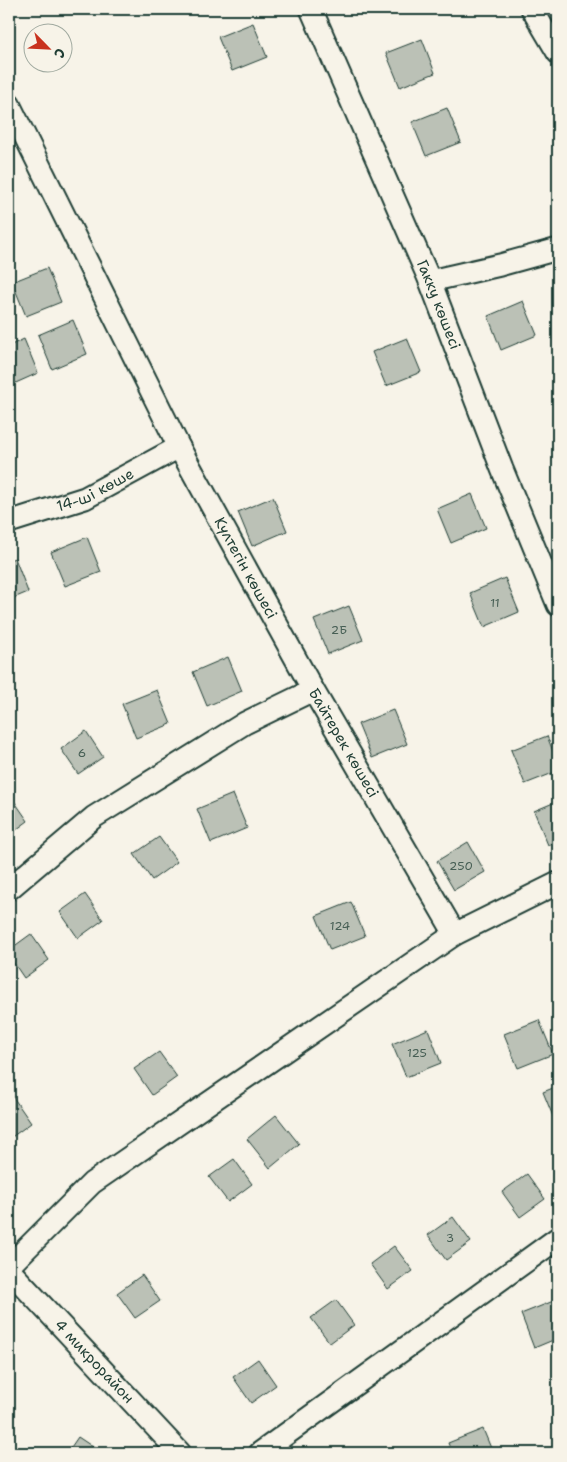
<svg xmlns="http://www.w3.org/2000/svg" width="567" height="1462" viewBox="0 0 567 1462" font-family="'Shantell Sans',sans-serif">
<rect width="100%" height="100%" fill="#f7f3e8"/>
<filter id="ink" filterUnits="userSpaceOnUse"><feTurbulence type="fractalNoise" baseFrequency=".02" numOctaves="2"/><feDisplacementMap in="SourceGraphic" scale="10" xChannelSelector="R" yChannelSelector="G"/><feConvolveMatrix kernelMatrix="1 2 1 2 8 2 1 2 1" color-interpolation-filters="sRGB"/></filter>
<g filter="url(#ink)">
<g fill="#bbc1b6" stroke="#1f3d34">
<polygon points="253,23 267,57 232,71 218,37"/>
<polygon points="422,39 435,73 400,87 386,53"/>
<polygon points="447,108 461,142 426,156 412,122"/>
<polygon points="47,268 61,302 26,316 12,282"/>
<polygon points="523,301 537,335 501,350 488,316"/>
<polygon points="73,320 87,354 52,369 38,335"/>
<polygon points="407,338 421,372 386,386 372,352"/>
<polygon points="24,339 38,373 9,386 9,346"/>
<polygon points="558,486 558,500 553,488"/>
<polygon points="472,494 486,528 451,543 437,509"/>
<polygon points="273,497 287,531 252,546 238,512"/>
<polygon points="87,537 101,572 65,586 51,552"/>
<polygon points="15,558 28,592 9,600 9,560"/>
<polygon points="505,578 519,612 484,627 470,593"/>
<polygon points="349,606 363,640 328,654 314,620"/>
<polygon points="228,657 242,691 207,706 193,672"/>
<polygon points="157,690 171,724 136,738 122,704"/>
<polygon points="393,710 407,744 372,758 358,724"/>
<polygon points="86,731 103,757 78,774 61,749"/>
<polygon points="547,736 558,764 558,771 525,784 511,750"/>
<polygon points="233,794 247,828 211,843 197,809"/>
<polygon points="10,795 28,821 9,835 9,796"/>
<polygon points="558,801 558,841 548,845 534,811"/>
<polygon points="159,837 177,862 152,880 134,854"/>
<polygon points="468,842 485,872 454,890 437,861"/>
<polygon points="85,894 103,920 78,938 60,912"/>
<polygon points="351,902 365,936 330,950 316,916"/>
<polygon points="31,934 49,960 24,978 9,956 9,950"/>
<polygon points="539,1020 553,1054 518,1068 504,1034"/>
<polygon points="428,1029 441,1063 406,1077 392,1044"/>
<polygon points="159,1052 177,1077 152,1095 134,1069"/>
<polygon points="558,1086 558,1126 557,1126 543,1092"/>
<polygon points="13,1097 31,1123 9,1139 9,1100"/>
<polygon points="276,1115 299,1144 270,1168 247,1139"/>
<polygon points="234,1159 252,1184 228,1202 209,1177"/>
<polygon points="527,1174 545,1199 520,1217 502,1192"/>
<polygon points="453,1217 471,1242 446,1260 428,1235"/>
<polygon points="394,1246 413,1271 388,1289 370,1264"/>
<polygon points="142,1275 160,1301 135,1318 117,1293"/>
<polygon points="336,1300 354,1325 330,1343 311,1318"/>
<polygon points="556,1300 558,1306 558,1338 534,1348 521,1314"/>
<polygon points="258,1359 276,1385 251,1403 233,1377"/>
<polygon points="483,1429 493,1453 452,1453 448,1443"/>
<polygon points="78,1437 102,1453 67,1453"/>
</g>
<g fill="none" stroke-linecap="round" stroke-linejoin="round">
<g stroke="#1f3d34" stroke-width="25">
<g id="minor">
<path id="s1" d="M311,9L430,281L502,469L558,605"/>
<polyline points="532,9 558,53"/>
<path id="s2" d="M9,104L179,447L313,690"/>
<polyline points="430,281 500,265 558,249"/>
<path id="s3" d="M9,522L85,498L179,447"/>
<path id="s4" d="M9,889L94,817L245,723L313,690L455,934L558,883"/>
<polyline points="9,1266 92,1183 455,934"/>
<path id="s5" d="M9,1270L180,1453"/>
<polyline points="260,1453 558,1238"/>
</g>
</g>
<use href="#minor" stroke="#f7f3e8" stroke-width="21"/>
</g>
</g>
<g text-anchor="middle" dominant-baseline="central" stroke-width="4" stroke-linejoin="round" paint-order="stroke">
<g font-size="12" fill="#465e54">
<text x="495" y="603">11</text>
<text x="339" y="630">2Б</text>
<text x="82" y="753">6</text>
<text x="461" y="866">250</text>
<text x="340" y="926">124</text>
<text x="417" y="1053">125</text>
<text x="450" y="1238">3</text>
</g>
<g font-size="15" fill="#1f3d34" stroke="#f7f3e8">
<text stroke="none"><textPath href="#s1" startOffset="322">Гакку көшесі</textPath></text>
<text stroke="none"><textPath href="#s3" startOffset="92">14-ші көше</textPath></text>
<text stroke="none"><textPath href="#s2" startOffset="521">Күлтегін көшесі</textPath></text>
<text stroke="none"><textPath href="#s4" startOffset="426">Байтерек көшесі</textPath></text>
<text stroke="none"><textPath href="#s5" startOffset="125">4 микрорайон</textPath></text>
</g>
</g>
<rect width="567" height="1462" fill="none" stroke="#f7f3e8" stroke-width="30"/>
<rect x="15" y="15" width="537" height="1432" fill="none" stroke="#1f3d34" stroke-width="2" filter="url(#ink)"/>
<g transform="translate(48 48) rotate(114)"><circle r="24" fill="#f7f3e8" stroke="#a1aaa0"/>
<path d="M0-4L9 19L0 12L-9 19Z" fill="#c8321e"/>
<text y="-8" font-size="14" font-weight="bold" text-anchor="middle" fill="#1f3d34">С</text>
</g>
</svg>
